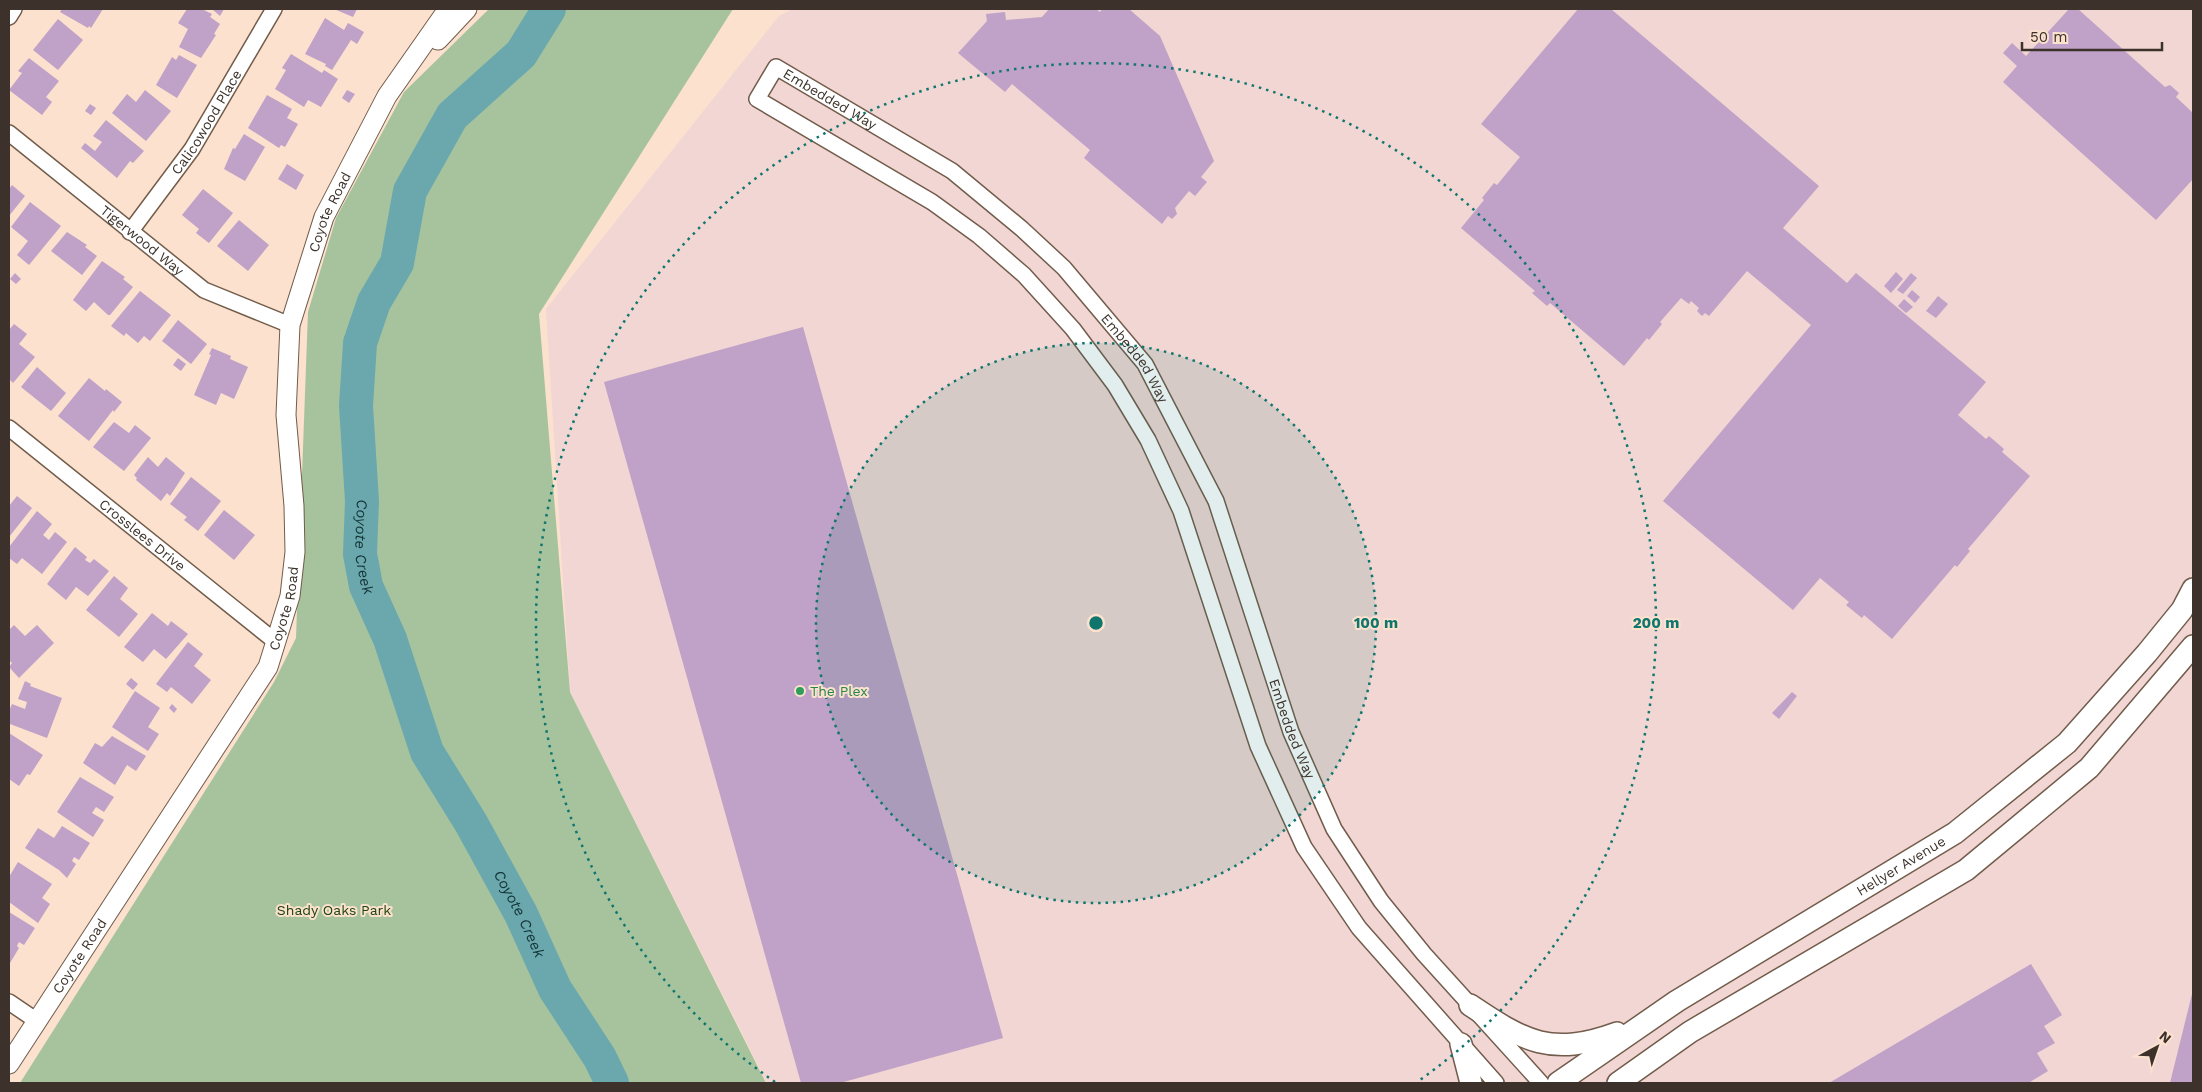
<svg xmlns="http://www.w3.org/2000/svg" width="2202" height="1092" viewBox="0 0 2202 1092" font-family="'Work Sans',sans-serif">
<rect width="100%" height="100%" fill="#fbe1ce"/>
<polygon fill="#f1d6d3" points="793,9 2193,9 2193,1083 767,1083 570,691 546,309 779,16"/>
<polygon fill="#a7c39e" points="489,9 733,9 539,314 570,692 766,1083 20,1083 274,682 296,638 308,312 336,218 404,92"/>
<g fill="none" stroke-linecap="round" stroke-linejoin="round">
<path stroke="#6aa8ae" stroke-width="34" id="s1" d="M549,9L521,54L452,116L410,191L397,263L374,302L360,343L356,406L362,501L360,554L366,586L390,639L427,752L471,823L521,914L555,989L600,1058L612,1083"/>
</g>
<g fill="#c0a1c7">
<polygon points="62,9 103,9 91,28 89,26 88,28 60,12"/>
<polygon points="187,9 202,9 212,14 210,17 220,24 214,34 216,35 201,58 179,47 188,29 178,23"/>
<polygon points="212,9 224,9 220,16"/>
<polygon points="334,9 357,9 353,17"/>
<polygon points="1049,9 1096,9 1100,12 1102,9 1129,9 1160,36 1214,161 1201,177 1207,182 1195,196 1189,191 1175,208 1177,214 1172,219 1168,216 1162,224 1084,158 1090,150 1012,84 1005,92 958,53 987,21 986,14 1005,12 1006,20 1042,17"/>
<polygon points="1578,9 1611,9 1819,186 1783,228 1847,283 1856,273 1986,382 1958,415 1986,439 1989,436 2004,449 2002,452 2030,476 1968,549 1970,551 1957,567 1955,565 1892,639 1864,615 1862,618 1846,605 1849,602 1820,578 1793,610 1663,501 1811,325 1747,271 1709,316 1705,313 1702,316 1697,311 1699,308 1691,301 1689,304 1681,298 1660,322 1662,324 1649,340 1647,338 1624,366 1550,303 1547,306 1532,293 1535,291 1461,228 1484,200 1482,198 1494,183 1497,185 1520,157 1481,124"/>
<polygon points="2069,9 2078,9 2165,87 2170,85 2179,93 2176,97 2193,113 2193,179 2156,220 2003,82 2017,66 2003,53 2012,43 2026,56"/>
<polygon points="325,18 344,30 348,23 364,32 357,44 351,40 332,70 325,66 326,64 305,54"/>
<polygon points="58,19 83,40 58,70 33,50"/>
<polygon points="291,54 322,73 324,70 338,79 321,107 308,100 304,107 275,89 286,70 282,68"/>
<polygon points="179,55 197,65 177,98 156,85 172,57 176,60"/>
<polygon points="29,58 59,81 46,97 52,102 42,115 9,90 22,73 18,71"/>
<polygon points="145,90 171,111 146,141 112,113 127,94 136,102"/>
<polygon points="347,90 355,94 349,103 342,98"/>
<polygon points="267,95 292,109 287,118 298,124 285,147 281,145 279,148 248,128"/>
<polygon points="90,104 96,108 91,115 85,111"/>
<polygon points="106,120 144,151 133,163 130,161 117,178 81,148 85,143 95,151 102,142 93,136"/>
<polygon points="244,134 265,147 245,181 224,169 233,148 235,149"/>
<polygon points="287,164 304,175 296,190 278,179"/>
<polygon points="12,185 25,196 9,216 9,189"/>
<polygon points="203,189 233,213 209,243 196,233 199,229 182,215"/>
<polygon points="30,202 61,226 29,265 17,255 28,241 11,227"/>
<polygon points="239,220 269,245 248,271 217,246"/>
<polygon points="67,232 87,245 85,247 97,256 82,275 51,251"/>
<polygon points="102,261 125,277 123,279 133,287 110,315 108,315 94,302 86,311 73,300"/>
<polygon points="1896,272 1903,279 1891,293 1884,286"/>
<polygon points="15,273 21,279 16,284 10,279"/>
<polygon points="1911,273 1917,278 1903,294 1897,290"/>
<polygon points="1912,290 1920,297 1915,303 1907,296"/>
<polygon points="140,291 171,315 150,341 144,336 138,343 126,333 124,336 111,326"/>
<polygon points="1938,296 1948,304 1936,318 1926,311"/>
<polygon points="1904,299 1913,307 1906,313 1898,306"/>
<polygon points="178,320 207,344 191,364 162,341"/>
<polygon points="14,324 27,334 19,344 35,357 13,383 9,379 9,330"/>
<polygon points="803,327 1003,1038 840,1083 801,1083 604,382"/>
<polygon points="212,348 231,356 230,359 248,367 234,399 221,393 216,405 194,395 211,355 209,354"/>
<polygon points="178,358 186,364 181,371 173,365"/>
<polygon points="37,367 66,393 51,411 21,387"/>
<polygon points="89,378 105,391 106,389 122,402 114,412 113,410 89,441 58,416"/>
<polygon points="114,422 129,433 135,425 151,438 124,471 93,447"/>
<polygon points="148,457 158,467 166,457 185,473 170,496 167,493 161,501 136,480 137,478 134,475"/>
<polygon points="191,477 221,501 198,531 184,520 187,517 170,504"/>
<polygon points="17,496 32,508 9,537 9,506"/>
<polygon points="224,510 255,535 234,560 204,535"/>
<polygon points="37,511 52,524 43,535 49,540 55,532 67,542 42,574 22,558 17,564 9,558 9,547"/>
<polygon points="75,547 87,557 85,560 90,563 94,559 109,571 88,596 76,587 66,600 47,584"/>
<polygon points="114,576 128,588 120,599 138,614 119,637 86,610"/>
<polygon points="152,613 168,626 171,621 188,634 166,659 154,649 143,662 124,647"/>
<polygon points="14,625 25,636 37,625 54,643 19,678 9,667 12,663 9,660 9,630"/>
<polygon points="188,642 203,654 194,666 211,680 192,704 171,687 167,692 156,684"/>
<polygon points="131,678 138,684 133,690 126,684"/>
<polygon points="25,681 31,684 30,686 62,698 47,738 10,724 9,728 9,711 12,704 25,709 27,702 18,699"/>
<polygon points="135,691 160,708 148,727 159,734 148,751 112,727"/>
<polygon points="1792,692 1797,696 1779,719 1772,713"/>
<polygon points="172,704 177,709 174,713 169,708"/>
<polygon points="9,733 43,755 30,775 27,774 19,786 9,779"/>
<polygon points="112,736 146,756 136,771 127,765 115,785 83,763 95,743 102,747"/>
<polygon points="80,777 114,797 104,812 96,807 92,813 104,820 93,837 57,812"/>
<polygon points="62,826 90,843 79,860 74,857 72,861 76,864 67,878 59,870 25,848 38,828 54,838"/>
<polygon points="18,862 52,884 42,898 50,904 38,923 9,902 9,877"/>
<polygon points="9,912 35,928 24,945 19,942 17,946 19,948 10,963"/>
<polygon points="2031,964 2062,1015 2044,1026 2055,1043 2037,1053 2048,1071 2030,1082 2031,1083 1829,1083"/>
<polygon points="2193,990 2193,1083 2170,1083"/>
</g>
<g fill="none" stroke-linecap="round" stroke-linejoin="round">
<g stroke="#725c4b" stroke-width="18">
<g id="minor">
<polyline points="9,17 14,9"/>
<path id="s2" d="M9,133L204,290L290,325"/>
<path id="s3" d="M130,232L192,149L274,9"/>
<path id="s4" d="M9,428L276,642"/>
<polyline points="9,1002 37,1021"/>
<path id="s5" d="M1496,1083L1359,928L1304,847L1258,746L1181,511L1148,440L1115,385L1073,329L1024,275L979,236L932,202L757,99L776,67L952,171L1022,229L1064,268L1145,364L1216,501L1291,732L1334,829L1381,901L1424,954L1541,1083"/>
</g>
</g>
<g stroke="#725c4b" stroke-width="21">
<g id="tertiary">
<polyline points="438,40 467,9"/>
<path id="s6" d="M9,1064L268,667L290,596L295,552L294,506L286,415L290,325L324,217L387,96L448,9"/>
</g>
</g>
<g stroke="#725c4b" stroke-width="24">
<g id="secondary">
<path d="M1470,1005C1525,1042 1551,1057 1617,1033"/>
<polyline points="1461,1044 1471,1083"/>
<path id="s7" d="M1558,1083L1677,1001L1955,833L2067,743L2147,653L2182,610L2193,589"/>
<polyline points="1618,1083 1690,1032 1966,870 2089,768 2193,646"/>
</g>
</g>
<use href="#minor" stroke="#fff" stroke-width="15"/>
<use href="#tertiary" stroke="#fff" stroke-width="19"/>
<use href="#secondary" stroke="#fff" stroke-width="21"/>
</g>
<circle cx="1096" cy="623" r="280" fill="#0f766e" fill-opacity=".12"/>
<g fill="none" stroke="#0f766e" stroke-width="2.5" stroke-dasharray="2.5 5">
<circle cx="1096" cy="623" r="280"/>
<path d="M775 1082A560 560 0 1 1 1417 1082"/>
</g>
<circle fill="#2e9e5b" stroke="#fbe1ce" stroke-width="2" cx="800" cy="691" r="5"/>
<g text-anchor="middle" dominant-baseline="central" stroke-width="4" stroke-linejoin="round" paint-order="stroke">
<g font-size="14" fill="#3c322b" stroke="#fbe1ce">
<text stroke="none"><textPath href="#s5" startOffset="1369">Embedded Way</textPath></text>
<text stroke="none"><textPath href="#s3" startOffset="134">Calicowood Place</textPath></text>
<text stroke="none"><textPath href="#s6" startOffset="940">Coyote Road</textPath></text>
<text stroke="none"><textPath href="#s2" startOffset="171">Tigerwood Way</textPath></text>
<text stroke="none"><textPath href="#s5" startOffset="1774">Embedded Way</textPath></text>
<text stroke="none"><textPath href="#s4" startOffset="171">Crosslees Drive</textPath></text>
<text stroke="none"><textPath href="#s6" startOffset="535">Coyote Road</textPath></text>
<text stroke="none"><textPath href="#s5" startOffset="2179">Embedded Way</textPath></text>
<text stroke="none"><textPath href="#s7" startOffset="406">Hellyer Avenue</textPath></text>
<text stroke="none"><textPath href="#s6" startOffset="129">Coyote Road</textPath></text>
</g>
<g font-size="14" fill="#27864d" stroke="#fbe1ce" text-anchor="start">
<text x="810" y="691">The Plex</text>
</g>
<g font-size="14" fill="#1d440c" stroke="#fbe1ce">
<text x="334" y="910">Shady Oaks Park</text>
</g>
<g font-size="15" font-style="italic" fill="#143437" stroke="#fbe1ce">
<text stroke="none"><textPath href="#s1" startOffset="598">Coyote Creek</textPath></text>
<text stroke="none"><textPath href="#s1" startOffset="1001">Coyote Creek</textPath></text>
</g>
</g>
<circle cx="1096" cy="623" r="8" fill="#0f766e" stroke="#fbe1ce" stroke-width="2.5"/>
<g font-size="15" text-anchor="middle" font-weight="bold" fill="#0f766e" stroke="#fbe1ce" stroke-width="4" stroke-linejoin="round" paint-order="stroke">
<text x="1376" y="628">100 m</text>
<text x="1656" y="628">200 m</text>
</g>
<rect width="2202" height="1092" fill="none" stroke="#3c322b" stroke-width="20"/>
<g transform="translate(2157 1047) rotate(40)" stroke="#fbe1ce" stroke-width="4" paint-order="stroke">
<path d="M0-4L9 19L0 12L-9 19Z" fill="#3c322b"/>
<text y="-8" font-size="14" font-weight="bold" text-anchor="middle" fill="#3c322b">N</text>
</g>
<path d="M2022 42v8h140v-8" fill="none" stroke="#3c322b" stroke-width="2.5"/>
<text x="2030" y="42" font-size="15" fill="#3c322b" stroke="#fbe1ce" stroke-width="4" paint-order="stroke">50 m</text>
</svg>
